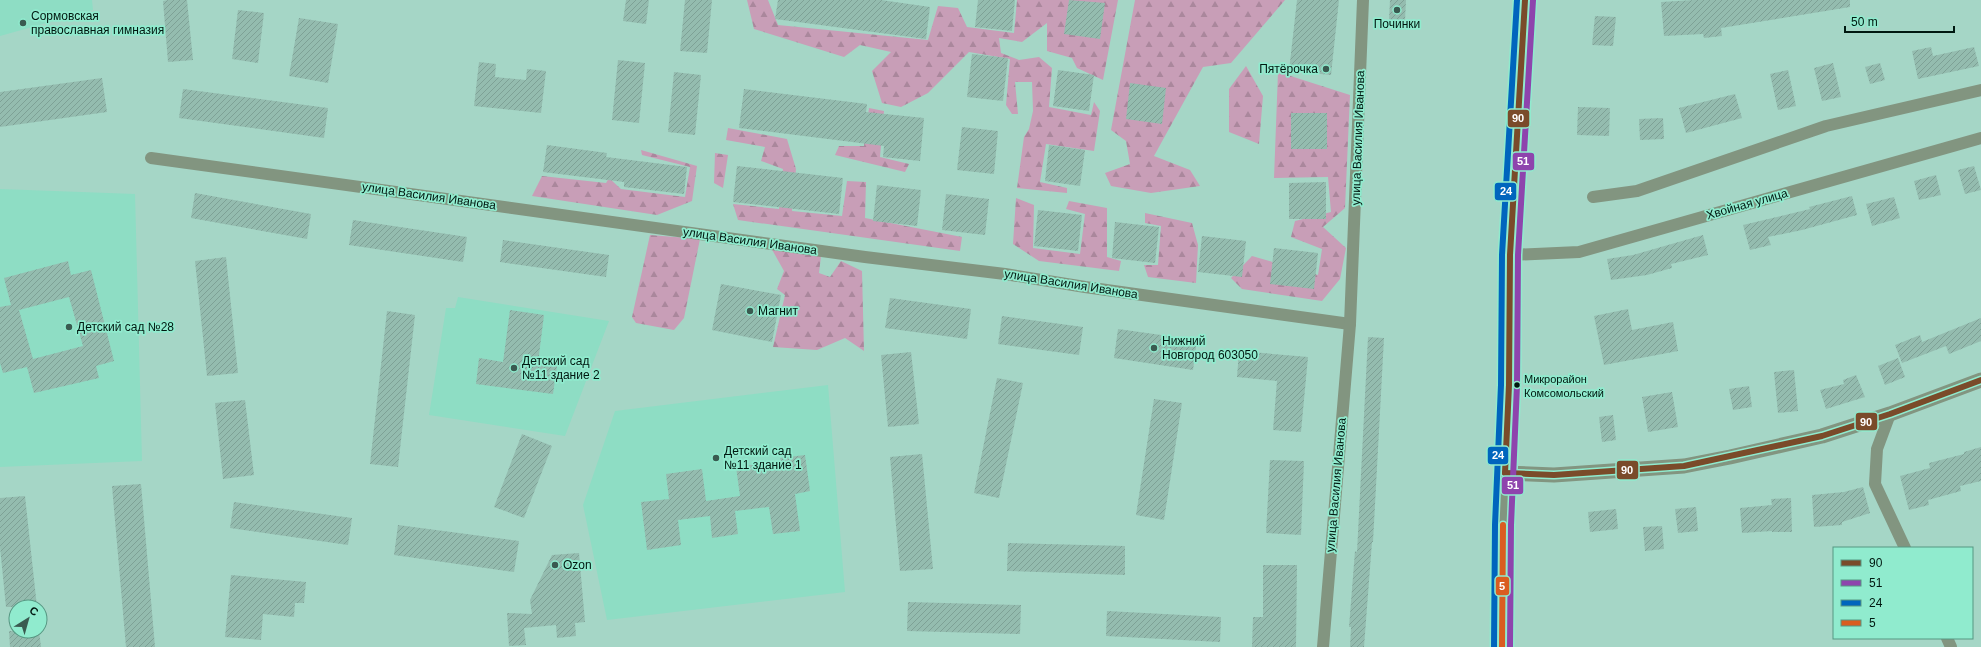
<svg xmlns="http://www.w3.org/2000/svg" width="1981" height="647" viewBox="0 0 1981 647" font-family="Helvetica,sans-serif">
<defs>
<pattern id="forest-firs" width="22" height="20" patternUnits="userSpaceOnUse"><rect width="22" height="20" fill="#c89eb7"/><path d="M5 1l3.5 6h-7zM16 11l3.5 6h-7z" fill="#aa879c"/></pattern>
<pattern id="building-hatch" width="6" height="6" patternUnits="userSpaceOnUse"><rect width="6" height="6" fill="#94bcaf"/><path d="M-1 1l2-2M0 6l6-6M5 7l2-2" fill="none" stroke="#7ea196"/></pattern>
</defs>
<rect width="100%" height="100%" fill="#a5d6c6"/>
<g fill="#8eddc4">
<polygon points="0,0 92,0 93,10 0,36"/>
<polygon points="0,189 135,194 142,461 0,467"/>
<polygon points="458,297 609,321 565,436 429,415 446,308 455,308"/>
<polygon points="828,385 845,592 607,620 583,505 615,411"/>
</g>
<g fill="url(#forest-firs)">
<polygon points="747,0 768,0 778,25 928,40 938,6 958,8 967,27 1014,33 1017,0 1118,0 1103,80 1077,68 1072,58 1047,51 1047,23 1022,42 999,38 1001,53 1019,60 1039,57 1052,68 1049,107 1091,115 1094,102 1100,111 1094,151 1046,144 1040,182 1067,188 1067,193 1017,188 1024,137 1029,129 1033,111 1032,82 1015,82 1018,114 1012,114 1006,105 1010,59 969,52 928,93 901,107 882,103 872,71 891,52 860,45 844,57 754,29"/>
<polygon points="1135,0 1285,0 1231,63 1203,67 1154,156 1190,170 1200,186 1151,193 1111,186 1105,173 1130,164 1126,141 1111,130"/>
<polygon points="1246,66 1263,96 1259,144 1229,132 1229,89"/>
<polygon points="1278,72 1350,95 1345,208 1323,227 1346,248 1340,279 1322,301 1242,289 1231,278 1252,256 1318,275 1322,249 1291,237 1295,221 1331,212 1328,177 1274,178"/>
<polygon points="869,108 884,111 880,157 909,164 905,172 835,155 839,146 864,146"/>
<polygon points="728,128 787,139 796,169 792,211 842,216 847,181 866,182 865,218 962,237 960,251 738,220 733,204 779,209 783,169 761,161 765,147 726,140"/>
<polygon points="641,150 697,166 692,201 657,215 532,196 542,176 606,183 609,178 621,189 685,197 690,167 642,155"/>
<polygon points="715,153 728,155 723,188 714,183"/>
<polygon points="1016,198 1034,205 1033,248 1080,254 1085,214 1066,209 1069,201 1107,208 1107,257 1121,261 1119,271 1039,261 1013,244"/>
<polygon points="1145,213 1192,223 1198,245 1196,283 1148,277 1144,265 1158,265 1161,226 1145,223"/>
<polygon points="650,235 700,239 684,318 674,330 636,323 632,317"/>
<polygon points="770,246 821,256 819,273 830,277 841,261 862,271 864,351 845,338 817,350 773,347 785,295 777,289 784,271"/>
</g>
<g fill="url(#building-hatch)" fill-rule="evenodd">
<polygon points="168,0 187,0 193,60 168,62 163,1"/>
<polygon points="626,0 649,0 646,24 623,21"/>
<polygon points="685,0 712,0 707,53 680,51"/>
<polygon points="778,0 881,0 930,7 926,39 775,19"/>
<polygon points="978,0 1015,0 1012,31 975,27"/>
<polygon points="1069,0 1105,3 1100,39 1064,34"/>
<polygon points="1297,0 1339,0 1331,75 1289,71"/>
<polygon points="1390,0 1406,0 1405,21 1389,20"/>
<polygon points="1694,0 1850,0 1850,7 1721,28 1722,36 1704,38 1703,34 1664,36 1661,2"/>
<polygon points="238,10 264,13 258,63 232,59"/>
<polygon points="1595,16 1616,17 1613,46 1592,45"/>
<polygon points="299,18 338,24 328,83 289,76"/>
<polygon points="1931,47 1933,56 1974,47 1979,66 1918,79 1912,51"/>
<polygon points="972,54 1008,58 1003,101 967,97"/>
<polygon points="618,60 645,63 639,123 612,120"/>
<polygon points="479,62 496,64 495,77 526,80 527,69 546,71 541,113 474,106"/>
<polygon points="1833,63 1841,97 1822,101 1814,68"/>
<polygon points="1880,63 1885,80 1870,84 1865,67"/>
<polygon points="1058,70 1094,75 1089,111 1053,106"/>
<polygon points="1788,70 1796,106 1778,110 1770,74"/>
<polygon points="674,72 701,75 695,135 668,132"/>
<polygon points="102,78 107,112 0,127 0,92"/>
<polygon points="1130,83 1166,88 1162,124 1126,119"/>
<polygon points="183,89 328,108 324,138 179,118"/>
<polygon points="744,89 867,104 866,112 924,118 920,161 883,157 884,146 739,128"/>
<polygon points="1735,94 1742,118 1686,133 1679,108"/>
<polygon points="1578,107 1610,108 1609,136 1577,135"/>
<rect x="1291" y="113" width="36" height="36"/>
<polygon points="1663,118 1664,139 1640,140 1639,119"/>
<polygon points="962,127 998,131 994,174 957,170"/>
<polygon points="547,145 607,153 606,157 687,167 684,194 624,187 624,182 543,172"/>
<polygon points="1049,145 1085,150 1080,186 1045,181"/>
<polygon points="737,166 843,178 839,214 733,202"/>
<polygon points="1974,166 1981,190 1965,194 1958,170"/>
<polygon points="1936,175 1941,195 1919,200 1914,181"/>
<polygon points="1326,182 1326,219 1289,219 1289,183"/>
<polygon points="877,185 921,190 917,226 873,221"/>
<polygon points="195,193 311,214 307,239 191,218"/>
<polygon points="946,194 989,199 985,235 942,230"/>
<polygon points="1852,196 1857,215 1802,230 1768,237 1771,245 1750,250 1743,225 1810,209 1809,207"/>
<polygon points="1894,197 1900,218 1872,226 1866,204"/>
<polygon points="1038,210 1082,215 1078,251 1034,246"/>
<polygon points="353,220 467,237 463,262 349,245"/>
<polygon points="1115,222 1159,227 1155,263 1112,258"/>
<polygon points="1703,235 1708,255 1671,264 1672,268 1647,275 1611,280 1607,259 1633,255"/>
<polygon points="1202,236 1246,241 1242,277 1198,272"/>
<polygon points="503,240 609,255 606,277 500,262"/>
<polygon points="1274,248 1318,253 1314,289 1270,284"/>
<polygon points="226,257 238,373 207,376 195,261"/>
<path d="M68,261L71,275L91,270L114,361L96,366L99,378L34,393L27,367L3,373L0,363V307L11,305L4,278ZM69,297L83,346L33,359L19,310Z"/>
<polygon points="721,284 781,295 772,342 712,330"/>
<polygon points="890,298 971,309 967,339 885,328"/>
<polygon points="1628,309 1632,330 1673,322 1678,351 1604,365 1594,316"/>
<polygon points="510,310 544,315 538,363 557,366 553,394 476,384 479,358 503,362"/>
<polygon points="387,311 415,315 398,467 370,464"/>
<polygon points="1002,316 1083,327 1079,355 998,344"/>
<polygon points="1981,318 1981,341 1949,354 1946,346 1902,363 1895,345 1920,335 1922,342"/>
<polygon points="1118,329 1197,340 1193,370 1114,358"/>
<polygon points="1368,337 1384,338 1373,542 1372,542 1364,647 1350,647 1351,627 1349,627 1355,551 1357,552"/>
<polygon points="1239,351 1308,357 1301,432 1273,430 1277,381 1237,377"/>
<polygon points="911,352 919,424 888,427 881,355"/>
<polygon points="1898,358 1905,377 1885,385 1878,366"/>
<polygon points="1794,370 1798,411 1778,413 1774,372"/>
<polygon points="1856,375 1865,397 1826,409 1820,390 1844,384 1843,380"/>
<polygon points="997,378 1023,383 999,498 974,493"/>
<polygon points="1749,386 1752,407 1733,410 1729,389"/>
<polygon points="1672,392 1678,427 1648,432 1642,397"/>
<polygon points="1154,399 1182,403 1164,520 1136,515"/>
<polygon points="245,400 254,475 223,479 215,403"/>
<polygon points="1613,415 1616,440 1602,442 1599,417"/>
<polygon points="522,434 552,446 524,518 494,507"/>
<polygon points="1981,447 1981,481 1960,486 1961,491 1928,500 1929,505 1909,510 1900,476 1930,468 1929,463 1964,454 1964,452"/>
<polygon points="922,454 933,569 900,571 890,457"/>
<polygon points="805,455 810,491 795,494 800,531 773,534 769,507 735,511 738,534 712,538 710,516 678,520 681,545 647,550 641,502 669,499 666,474 702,469 706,501 740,496 736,467 781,461 780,458"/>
<polygon points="1270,460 1304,461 1301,535 1266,533"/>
<polygon points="141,484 155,647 126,647 112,486"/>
<polygon points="1863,487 1870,513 1842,522 1842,525 1814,527 1812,495 1844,492"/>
<polygon points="25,496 37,607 6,607 0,547 0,498"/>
<polygon points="1791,498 1792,532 1772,532 1772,531 1742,533 1740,508 1772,505 1771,499"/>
<polygon points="234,502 352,518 348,545 230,528"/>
<polygon points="1696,507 1698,531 1678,533 1675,509"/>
<polygon points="1616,509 1618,529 1590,532 1588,512"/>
<polygon points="398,525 519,541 514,572 394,555"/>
<polygon points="1662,526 1664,549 1645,551 1643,527"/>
<polygon points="1008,543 1125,546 1125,575 1007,571"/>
<polygon points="579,553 585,622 575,623 576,636 557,638 556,625 524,628 526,645 509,646 507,613 532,614 530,600 552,555"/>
<polygon points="1263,565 1297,565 1296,647 1252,647 1253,617 1263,617"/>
<polygon points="231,575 306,582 304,603 295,603 294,617 263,614 261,640 225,637"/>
<polygon points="908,602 1021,605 1020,634 907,631"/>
<polygon points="1107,611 1221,617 1220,642 1106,636"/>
<polygon points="9,631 39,631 41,647 10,647"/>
</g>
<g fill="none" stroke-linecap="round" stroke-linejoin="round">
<g stroke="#829580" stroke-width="12">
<polyline points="151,158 865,257 1005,274 1085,287 1350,324"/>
<polyline points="1593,197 1637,191 1826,126 1981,90"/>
<polyline points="1510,255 1579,252 1981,138"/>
<polyline points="1890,414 1877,449 1875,484 1905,548"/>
<polyline points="1947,638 1951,647"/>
<polyline points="1323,647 1350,324 1363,0"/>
</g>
<g stroke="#829580" stroke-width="15">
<polyline points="1505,473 1554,475 1684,466 1730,457 1822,436 1890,414 1981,380"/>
<polyline points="1502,647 1503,525 1509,385 1510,255 1525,0"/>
</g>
<g stroke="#90ebce" stroke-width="9">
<g id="bus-1">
<polyline points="1505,473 1554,475 1684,466 1822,436 1890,414 1981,380"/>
<polyline points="1505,473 1509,385 1510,255 1525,0"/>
</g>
</g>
<g stroke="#90ebce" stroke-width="9">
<polyline id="bus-2" points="1510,647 1511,525 1517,385 1518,255 1533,0"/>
</g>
<g stroke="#90ebce" stroke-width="9">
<polyline id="bus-3" points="1494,647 1495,525 1501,385 1502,255 1517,0"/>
</g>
<g stroke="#90ebce" stroke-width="9">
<polyline id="bus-4" points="1502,647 1503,525"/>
</g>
<use href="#bus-1" stroke="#7a4b2a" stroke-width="6"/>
<use href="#bus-2" stroke="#8e44ad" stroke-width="6"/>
<use href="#bus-3" stroke="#0065bd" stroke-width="6"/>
<use href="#bus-4" stroke="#da5d20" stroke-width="6"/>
</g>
<g fill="#3a5a50" stroke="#90ebce" stroke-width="1.5">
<circle cx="1397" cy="10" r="4"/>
<circle cx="23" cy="23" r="4"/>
<circle cx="1326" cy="69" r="4"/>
<circle cx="750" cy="311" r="4"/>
<circle cx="69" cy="327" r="4"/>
<circle cx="1154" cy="348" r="4"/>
<circle cx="514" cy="368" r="4"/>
<circle cx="716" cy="458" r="4"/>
<circle cx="555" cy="565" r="4"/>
</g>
<circle fill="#001810" stroke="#90ebce" stroke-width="1.5" cx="1517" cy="385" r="3.5"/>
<g text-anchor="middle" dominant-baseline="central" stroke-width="3.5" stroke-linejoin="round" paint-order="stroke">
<g font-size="11" fill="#001810" stroke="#90ebce" text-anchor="start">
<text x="1524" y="379">Микрорайон<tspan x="1524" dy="14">Комсомольский</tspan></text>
</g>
<g font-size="12" fill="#001810" stroke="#90ebce" text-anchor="start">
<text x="31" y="16">Сормовская<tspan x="31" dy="14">православная гимназия</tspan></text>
<text x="1397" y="24" text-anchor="middle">Починки</text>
<text x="1318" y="69" text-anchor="end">Пятёрочка</text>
<text x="758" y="311">Магнит</text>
<text x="77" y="327">Детский сад №28</text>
<text x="1162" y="341">Нижний<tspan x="1162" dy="14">Новгород 603050</tspan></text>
<text x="522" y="361">Детский сад<tspan x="522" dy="14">№11 здание 2</tspan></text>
<text x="724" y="451">Детский сад<tspan x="724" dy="14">№11 здание 1</tspan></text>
<text x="563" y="565">Ozon</text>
</g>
<g font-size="12" fill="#001810" stroke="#90ebce">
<text transform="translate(1358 138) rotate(-88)">улица Василия Иванова</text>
<text transform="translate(429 196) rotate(8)">улица Василия Иванова</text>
<text transform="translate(1747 204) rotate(-16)">Хвойная улица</text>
<text transform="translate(750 241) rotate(8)">улица Василия Иванова</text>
<text transform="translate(1071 284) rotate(9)">улица Василия Иванова</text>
<text transform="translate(1336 485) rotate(-85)">улица Василия Иванова</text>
</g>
</g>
<g stroke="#90ebce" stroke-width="1.5">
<rect x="1507" y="109" width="23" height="19" rx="4" fill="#7a4b2a"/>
<rect x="1512" y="152" width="23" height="19" rx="4" fill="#8e44ad"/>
<rect x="1494" y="182" width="23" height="19" rx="4" fill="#0065bd"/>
<rect x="1855" y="412" width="23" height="19" rx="4" fill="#7a4b2a"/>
<rect x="1487" y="446" width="22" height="19" rx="4" fill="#0065bd"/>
<rect x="1616" y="460" width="23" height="20" rx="4" fill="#7a4b2a"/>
<rect x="1501" y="476" width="23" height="19" rx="4" fill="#8e44ad"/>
<rect x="1495" y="576" width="15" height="20" rx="4" fill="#da5d20"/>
</g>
<g font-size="11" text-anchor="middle" font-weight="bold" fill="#fff">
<text x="1518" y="122">90</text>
<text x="1523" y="165">51</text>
<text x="1506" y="195">24</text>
<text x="1866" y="426">90</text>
<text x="1498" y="459">24</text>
<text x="1627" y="474">90</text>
<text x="1513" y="489">51</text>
<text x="1502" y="590">5</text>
</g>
<rect x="1833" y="547" width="140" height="92" fill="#90ebce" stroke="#569782"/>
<rect x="1841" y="560" width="20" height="6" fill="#7a4b2a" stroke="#569782"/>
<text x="1869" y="567" font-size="12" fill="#001810">90</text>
<rect x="1841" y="580" width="20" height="6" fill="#8e44ad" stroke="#569782"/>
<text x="1869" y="587" font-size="12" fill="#001810">51</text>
<rect x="1841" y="600" width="20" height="6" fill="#0065bd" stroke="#569782"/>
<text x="1869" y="607" font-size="12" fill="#001810">24</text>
<rect x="1841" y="620" width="20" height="6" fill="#da5d20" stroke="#569782"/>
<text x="1869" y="627" font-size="12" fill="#001810">5</text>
<g transform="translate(28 619) rotate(37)"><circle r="19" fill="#90ebce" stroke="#569782"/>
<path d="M0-3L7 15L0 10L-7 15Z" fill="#3a5a50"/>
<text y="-6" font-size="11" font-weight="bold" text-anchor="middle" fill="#001810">С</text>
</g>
<path d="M1845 26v6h109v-6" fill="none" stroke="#001810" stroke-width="2"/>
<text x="1851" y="26" font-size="12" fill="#001810" stroke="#90ebce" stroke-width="3" paint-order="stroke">50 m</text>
</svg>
